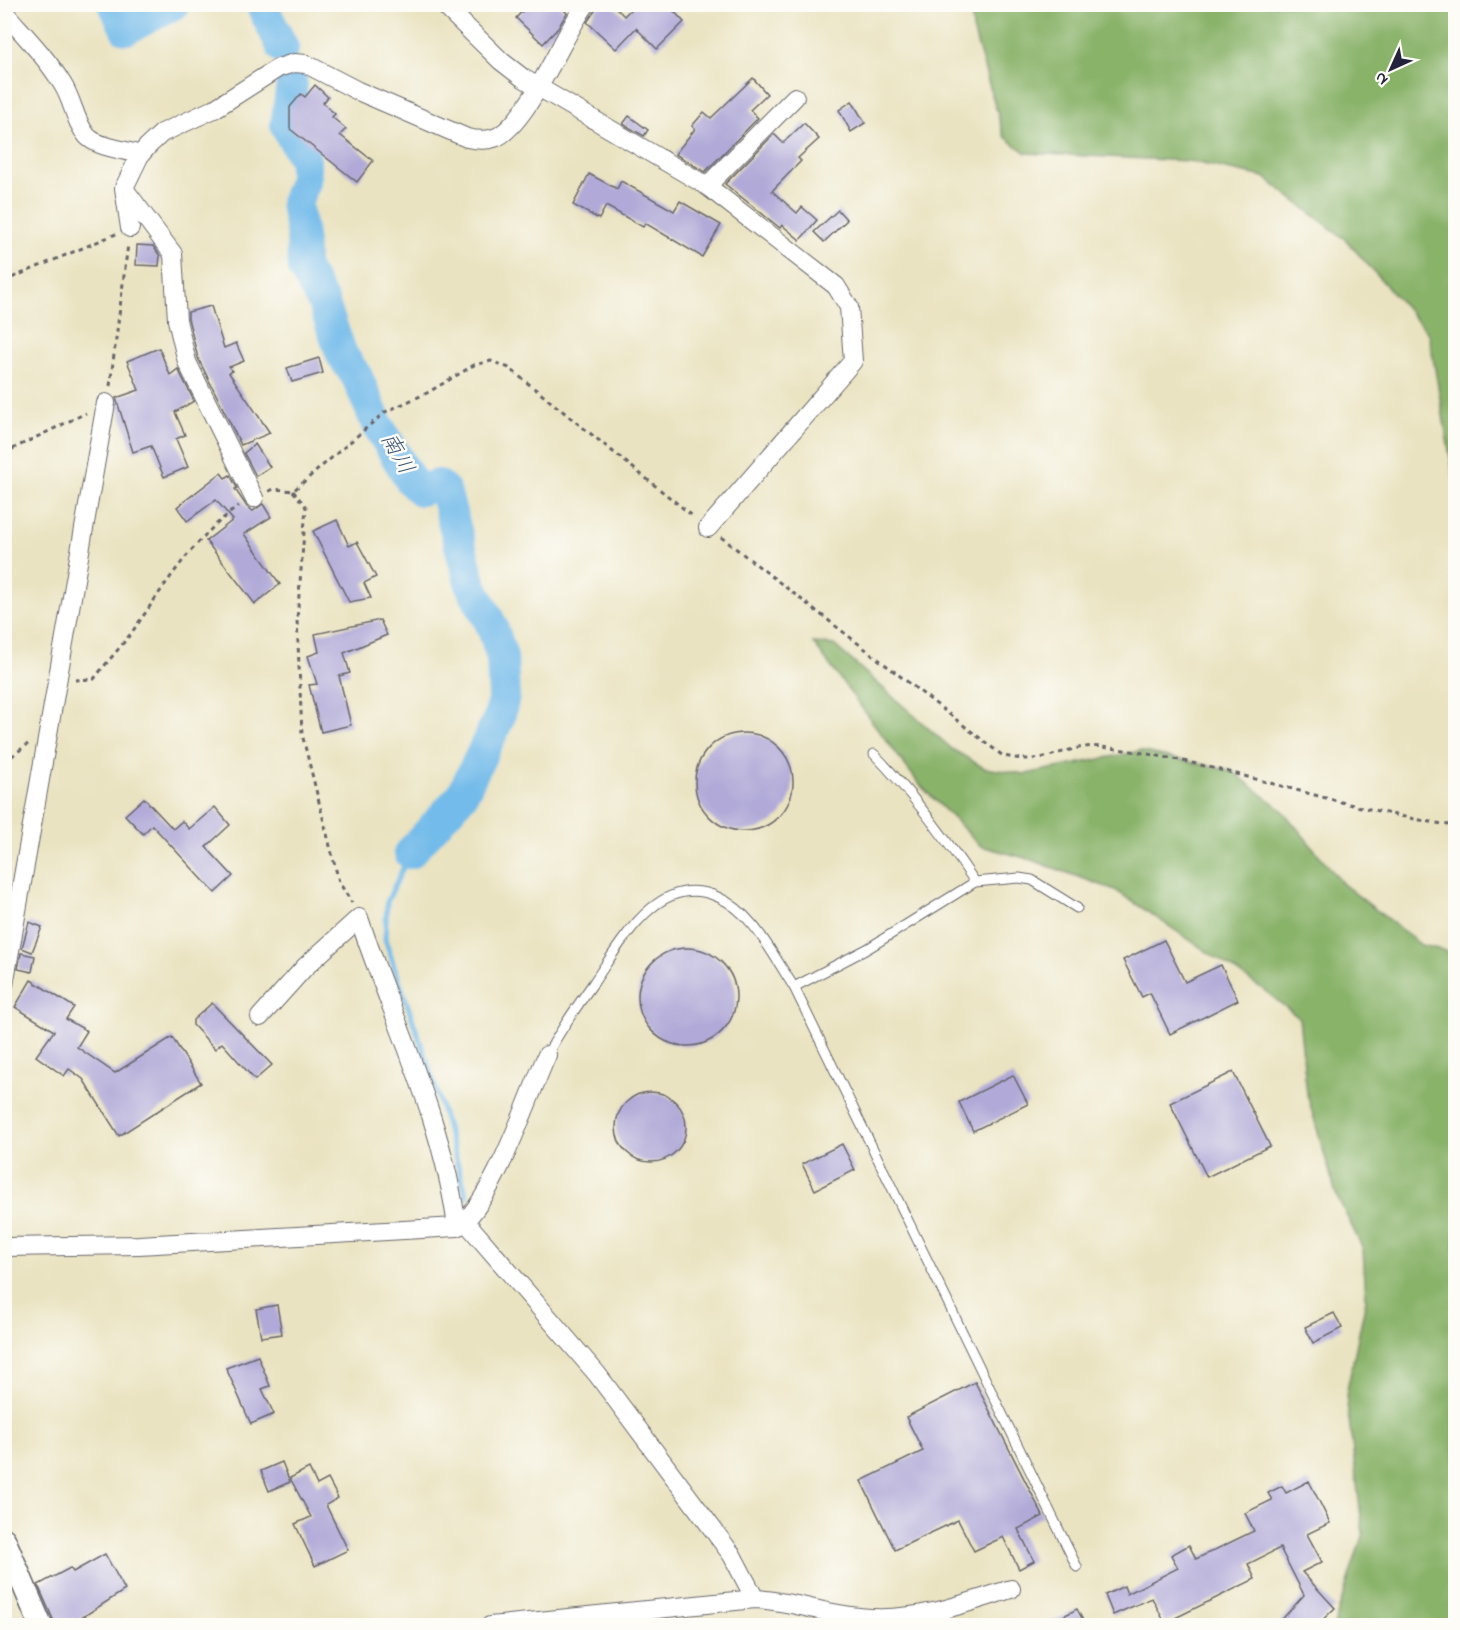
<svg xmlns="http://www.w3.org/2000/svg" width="1460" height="1630" viewBox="0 0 1460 1630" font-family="'Indie Flower','Klee One',sans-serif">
<rect width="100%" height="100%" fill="#fdfcf7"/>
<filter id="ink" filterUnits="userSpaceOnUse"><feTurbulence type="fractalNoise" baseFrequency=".0167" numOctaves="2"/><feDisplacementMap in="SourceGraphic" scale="12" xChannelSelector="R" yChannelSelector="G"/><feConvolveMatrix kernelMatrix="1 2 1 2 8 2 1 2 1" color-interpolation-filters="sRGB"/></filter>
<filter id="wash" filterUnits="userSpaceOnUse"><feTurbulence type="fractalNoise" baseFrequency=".008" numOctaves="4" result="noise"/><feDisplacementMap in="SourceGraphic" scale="24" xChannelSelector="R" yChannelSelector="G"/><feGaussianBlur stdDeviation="1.35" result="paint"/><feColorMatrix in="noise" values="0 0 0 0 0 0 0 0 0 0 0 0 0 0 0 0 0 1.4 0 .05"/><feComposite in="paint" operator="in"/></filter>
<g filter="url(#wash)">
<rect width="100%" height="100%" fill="#eae3c1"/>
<g fill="#8ab36a" stroke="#566a52" stroke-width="1.5">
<polygon points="971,5 1455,5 1455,485 1429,334 1346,240 1264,177 1189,161 1026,153 1004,136 973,29"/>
<polygon points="813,643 834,645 952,749 984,768 1026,774 1140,751 1232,771 1282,810 1343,884 1421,945 1455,953 1455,1625 1334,1625 1363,1533 1346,1395 1366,1300 1363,1249 1336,1194 1307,1094 1299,1018 1264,990 1115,890 1029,859 981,846 920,785"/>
</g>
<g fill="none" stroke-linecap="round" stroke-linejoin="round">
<polyline stroke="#73bbea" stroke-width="5" points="410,853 387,902 385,939 433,1079 467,1197"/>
<g stroke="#73bbea" stroke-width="32">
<polyline points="114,4 126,29 174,4"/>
<polyline points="261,4 283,48"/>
<polyline points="292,84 286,126 305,161 305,179 296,203 302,236 303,267 323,302 342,355 357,377 377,424 411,481 420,490 438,485 445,491 471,585 492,626 502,657 504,696 499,718 462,795 410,853"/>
</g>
</g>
<g id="blocks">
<g fill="#b1aad8">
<polygon points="529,4 558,4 567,13 558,28 543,44 516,18"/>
<polygon points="600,4 612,4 624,16 636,4 667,4 684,22 657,49 636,28 616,49 587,22"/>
<polygon points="753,78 767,94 750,110 758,118 705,172 675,154 695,129 692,126 704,112 711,118"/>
<polygon points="315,85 328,97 323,103 335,114 332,117 346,129 340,135 373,161 357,182 290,129 290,107 301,94 305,97"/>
<polygon points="852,101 865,123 851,132 839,110"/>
<polygon points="629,116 648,130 644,136 623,124"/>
<polygon points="804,123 819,139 798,158 801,161 772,191 797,213 802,207 817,220 800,240 782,225 780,228 725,184 774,134 783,143"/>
<polygon points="589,174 617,189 621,181 674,211 680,201 721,225 702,257 645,223 643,227 606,206 599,219 573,205"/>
<polygon points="838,210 847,220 824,242 814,232"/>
<polygon points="137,245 153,246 160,256 159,266 136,265"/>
<polygon points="211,306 224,348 236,343 244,361 229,367 232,371 229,373 270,433 241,445 198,358 188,318 188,312"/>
<polygon points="159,348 170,375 178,369 194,401 175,412 185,435 176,439 188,467 164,477 151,446 133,452 116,398 139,390 127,361"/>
<polygon points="319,358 323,373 292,382 287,368"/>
<polygon points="255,444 270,467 256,476 244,453"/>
<polygon points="221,473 225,478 230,475 237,488 235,489 247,507 253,511 263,504 271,517 244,534 280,584 255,604 206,541 233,520 216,500 187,521 177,507"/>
<polygon points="337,520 349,546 357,542 376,577 364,583 371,598 349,602 313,531"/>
<polygon points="380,620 387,635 344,653 350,673 339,676 351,725 321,732 309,685 317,684 308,656 319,652 315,634"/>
<circle cx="744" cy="782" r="49"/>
<polygon points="144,798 173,829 182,821 189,829 215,807 230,825 206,847 233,876 215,893 152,825 143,834 125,815"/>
<polygon points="29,922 42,927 32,952 22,948"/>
<polygon points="1164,940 1185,982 1221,965 1238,1000 1170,1034 1150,993 1142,997 1123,960"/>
<circle cx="687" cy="997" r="49"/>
<polygon points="21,953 35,956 32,972 18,969"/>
<polygon points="31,980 74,1007 66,1019 87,1031 77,1047 115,1073 172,1037 201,1083 119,1136 83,1079 69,1069 64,1076 36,1056 54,1031 15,1007"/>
<polygon points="212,1003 272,1065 255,1080 222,1043 215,1049 193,1025 193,1020"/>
<polygon points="1233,1072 1270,1146 1207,1177 1170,1103"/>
<polygon points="1013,1075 1028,1104 973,1131 959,1102"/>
<circle cx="651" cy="1127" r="35"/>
<polygon points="842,1144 855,1170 815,1190 802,1164"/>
<polygon points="277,1305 282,1334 261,1337 256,1309"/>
<polygon points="1334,1313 1342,1328 1313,1343 1305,1327"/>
<polygon points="258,1356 270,1386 262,1389 274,1414 251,1424 226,1368"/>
<polygon points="975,1382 1043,1516 1018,1529 1034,1561 1019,1569 1003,1537 974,1551 958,1520 895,1550 861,1481 923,1451 906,1417"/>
<polygon points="282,1462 290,1482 269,1491 261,1471"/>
<polygon points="309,1468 317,1485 328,1479 338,1498 326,1505 348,1550 315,1566 295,1524 311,1517 290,1478"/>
<polygon points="1309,1481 1330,1523 1307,1534 1322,1562 1302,1572 1335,1608 1316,1626 1276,1626 1304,1595 1280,1548 1248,1564 1255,1579 1165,1623 1152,1598 1113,1615 1105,1595 1124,1586 1127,1594 1178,1568 1171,1555 1189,1545 1196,1559 1254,1531 1245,1513 1272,1500 1268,1493 1282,1486 1286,1493"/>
<polygon points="105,1554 125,1590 81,1618 86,1626 56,1626 38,1585 70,1568 73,1572"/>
<polygon points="1077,1609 1086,1626 1044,1626"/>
</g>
</g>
</g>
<g filter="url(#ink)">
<use href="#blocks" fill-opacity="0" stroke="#68666a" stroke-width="1.5"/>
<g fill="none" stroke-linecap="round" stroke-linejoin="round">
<g stroke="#68666a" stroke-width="11">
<g id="service">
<path d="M874,754C913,794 944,836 975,882"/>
<polyline points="794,987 867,949 975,882 1019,878 1032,880 1077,908"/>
<path d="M547,1055C560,1030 577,1006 594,982C621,943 659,870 718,897C754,913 773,956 794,987L1077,1567"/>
</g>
</g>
<g stroke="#68666a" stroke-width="20">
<g id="minor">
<polyline points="443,4 501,61 523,78 707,186"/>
<path d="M4,12C25,36 47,58 63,85C73,101 75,122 87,136C98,148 125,149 140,155"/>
<polyline points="125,190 173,254 177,320 187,362 254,498"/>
<path d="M130,228L124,188L140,155L148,146L162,133L214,109L278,68L294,63L306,64L358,91L467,138C476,140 485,141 494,138C526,128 564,33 586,4"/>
<polyline points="708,528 853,361 849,307 836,286 707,186 795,97"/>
<polyline points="4,985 106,403"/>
<path d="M260,1017L305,967L359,918C393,1020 443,1119 457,1227"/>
<polyline points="466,1222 597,1374 732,1555 755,1599"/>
<path d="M4,1247L139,1245L457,1227C492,1206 528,1097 547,1055"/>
<path d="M490,1626L755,1599C795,1601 833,1617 873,1618C922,1620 966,1603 1011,1589"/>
</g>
</g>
<g stroke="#68666a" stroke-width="25">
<polyline id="tertiary" points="4,1539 41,1626"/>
</g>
<g stroke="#68666a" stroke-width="3" stroke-dasharray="4.5 4.5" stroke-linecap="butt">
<polyline points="4,281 116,234"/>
<polyline points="110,386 128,244"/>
<polyline points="4,453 86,413"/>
<polyline points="269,491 274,489 293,491 385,412 427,393 474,365 491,361 509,368 694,517"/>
<polyline points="293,491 306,507 297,620 302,734 339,882 352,903"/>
<path d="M721,537L1003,756C1011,757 1018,759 1026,759C1052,760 1074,743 1102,747C1222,761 1336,809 1456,826"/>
<path d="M75,680L94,679C106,663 120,648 132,632C164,587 192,539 239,506"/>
<polyline points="4,762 28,744"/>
</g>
<use href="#service" stroke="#fff" stroke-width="9"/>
<use href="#minor" stroke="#fff" stroke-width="18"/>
<use href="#tertiary" stroke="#fff" stroke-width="22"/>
</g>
</g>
<g text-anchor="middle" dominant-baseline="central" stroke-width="5" stroke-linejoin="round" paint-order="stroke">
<g font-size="22" font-style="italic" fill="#3e5878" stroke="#fdfcf7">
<text transform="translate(396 454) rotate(61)">南川</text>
</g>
</g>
<rect width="1460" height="1630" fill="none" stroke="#fdfcf7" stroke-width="24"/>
<g transform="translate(1391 69) rotate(225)" stroke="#fdfcf7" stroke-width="4.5" paint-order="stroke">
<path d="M0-4.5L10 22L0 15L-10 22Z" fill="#22223b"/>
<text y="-9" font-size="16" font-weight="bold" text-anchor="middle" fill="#22223b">N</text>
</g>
</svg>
